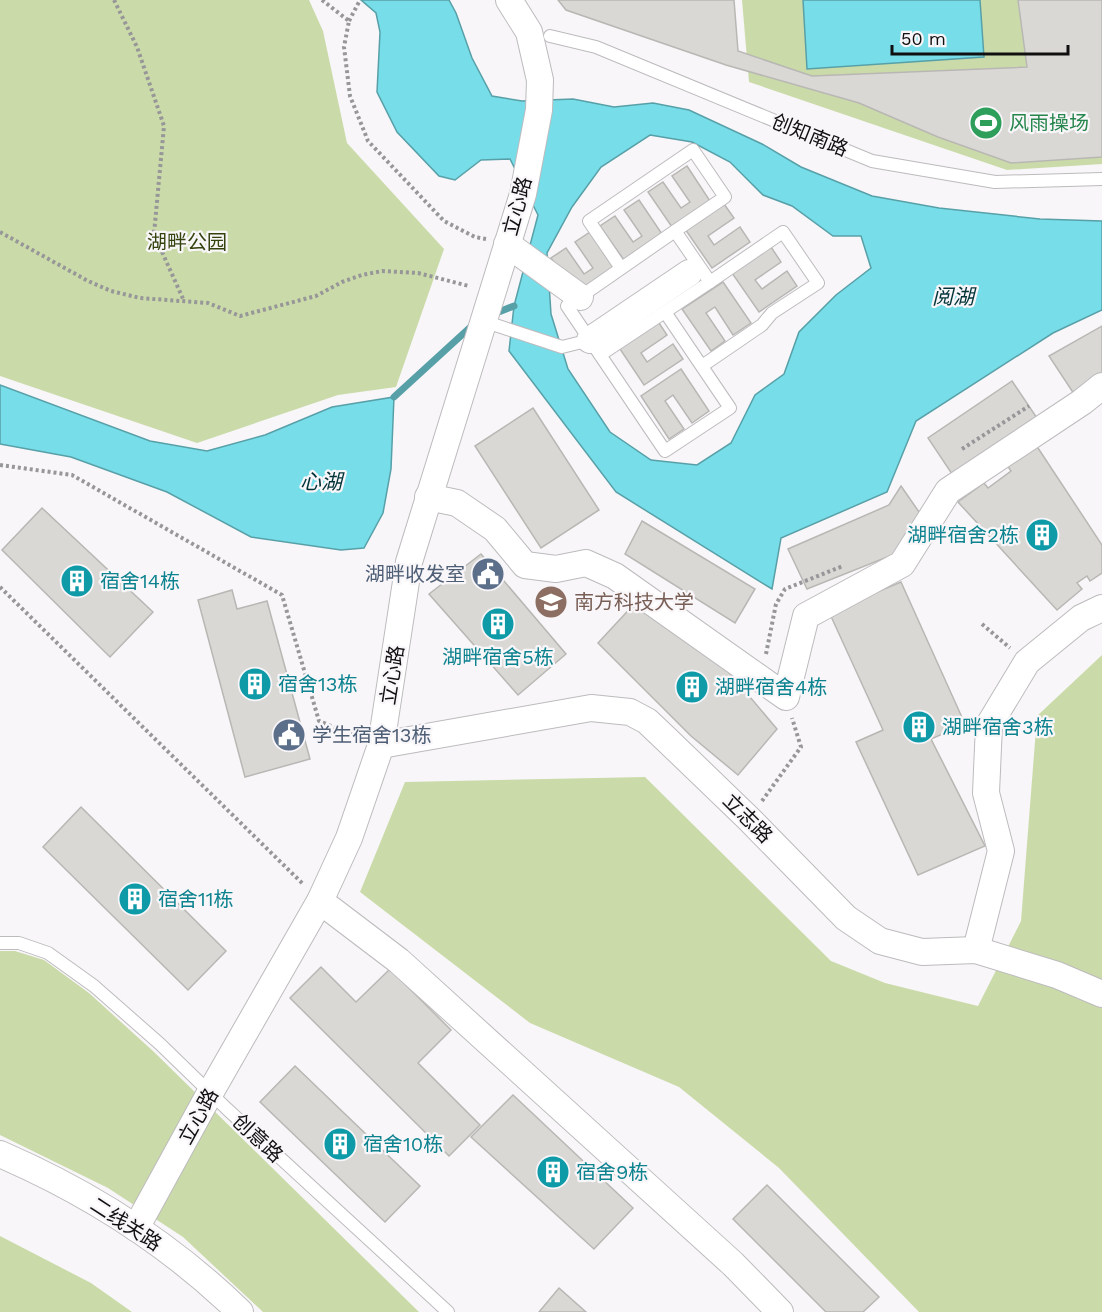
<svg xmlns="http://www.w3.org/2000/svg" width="1102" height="1312" viewBox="0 0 1102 1312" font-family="'Work Sans','Noto Sans SC',sans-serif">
<rect width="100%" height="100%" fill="#f8f6f9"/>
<g fill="#cadba9">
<polygon points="0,0 309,0 323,31 347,143 444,249 396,387 338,395 197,443 0,376"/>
<polygon points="742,0 1102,0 1102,164 1007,170 749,82"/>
<polygon points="1102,655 1102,1312 919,1312 779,1168 679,1087 530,1023 360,892 405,782 645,777 831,961 885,983 978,1006 1021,921 1037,716"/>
<polygon points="0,951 15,951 44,960 89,993 153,1051 419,1312 263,1312 183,1237 108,1188 0,1135"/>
<polygon points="0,1236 91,1283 132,1312 0,1312"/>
</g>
<g fill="#77dde8" stroke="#58a0a8" stroke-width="1.5" fill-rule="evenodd">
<path d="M361,0H449L456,13L472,58L492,96L522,101L573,99L614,107L653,103L689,110L762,144L801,167L872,196L939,208L1040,219L1102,221V310L1053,333L916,421L887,492L781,538L772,589L616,492L509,351L514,306L538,215L510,159L481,160L455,180L439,176L397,132L377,92L380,32L376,13ZM650,135L692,142L730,162L763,195L792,206L833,236H861L871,268L836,295L799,332L784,374L755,395L731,443L697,465L651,460L610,432L568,369L551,314L547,253L572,207L601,167Z"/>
<polygon points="803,0 980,0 984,57 807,69"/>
<polygon points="0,385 150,441 207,451 265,435 332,407 394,397 391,469 383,513 364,548 341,550 251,537 167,492 71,457 0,444"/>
</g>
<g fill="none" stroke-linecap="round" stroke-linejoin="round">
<g stroke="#58a0a8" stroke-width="7">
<polyline points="491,315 514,306"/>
<polyline points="394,397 476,322"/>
</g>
</g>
<g fill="#dad8d5" stroke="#b9b7b4" stroke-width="1.5">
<polygon points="558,0 734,0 738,51 812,76 1027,67 1018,0 1102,0 1102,157 1011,163 938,137 859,103 726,65 566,10"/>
<polygon points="687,166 710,201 672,227 648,192 663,182 681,208 690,202 672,176"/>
<polygon points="639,200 662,234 624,260 600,226 615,216 633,242 642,236 624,210"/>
<polygon points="724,204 734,218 708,236 714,245 740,227 750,242 712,268 685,229"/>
<polygon points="590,232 613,267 575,293 551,258 566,248 584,274 593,268 575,242"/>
<polygon points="771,247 781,262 755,280 762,289 787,271 797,286 759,312 732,273"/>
<polygon points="723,282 751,323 733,335 715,307 706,313 725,341 711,351 682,309"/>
<polygon points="657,320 667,335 641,353 647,362 673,344 683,359 644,385 618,346"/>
<polygon points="1102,326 1102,374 1074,394 1049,356"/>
<polygon points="681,369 709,411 692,423 673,395 665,401 684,429 669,439 641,396"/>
<polygon points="1012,381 1037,418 952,474 928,438"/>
<polygon points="533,408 599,510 541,548 475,446"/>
<polygon points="1036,445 1102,545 1102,573 1090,581 1087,576 1077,583 1082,589 1057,610 958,502 984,483 988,488 1011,471 1007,465"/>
<polygon points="901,486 926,522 910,548 807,589 788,549 889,505"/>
<polygon points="42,508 153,612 110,657 2,550"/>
<polygon points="642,521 755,589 735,623 625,554"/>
<polygon points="481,554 566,654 518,695 429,594"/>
<polygon points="901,582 965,724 931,739 985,846 918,875 856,742 883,730 829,612"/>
<polygon points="232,590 237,609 267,601 310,759 245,777 198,600"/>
<polygon points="637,601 707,646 777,729 738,775 691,736 598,643"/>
<polygon points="81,807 226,951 188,990 43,847"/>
<polygon points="321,967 356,1002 390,969 451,1030 418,1063 480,1125 449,1156 290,998"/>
<polygon points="295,1066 420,1186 385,1222 260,1102"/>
<polygon points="513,1095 633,1208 594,1249 471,1137"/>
<polygon points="767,1185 879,1297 863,1312 826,1312 733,1219"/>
<polygon points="559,1288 586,1312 539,1312"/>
</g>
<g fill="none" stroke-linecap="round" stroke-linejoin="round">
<g stroke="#bdbbbd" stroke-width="14">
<g id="lane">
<polyline points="550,36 596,47 872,161 995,182 1102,179"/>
<polyline points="621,268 589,221 693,150 725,197 675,231"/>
<polyline points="483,321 562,347 590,340"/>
<polyline points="600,355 710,282 675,231 567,306 665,451 730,408 665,312"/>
<polyline points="702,366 762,325 772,313 818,283 783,232 710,282"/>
<polyline points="0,943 19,943 48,953 94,986 160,1044 227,1109 448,1312"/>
</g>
</g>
<g stroke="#bdbbbd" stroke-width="28">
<g id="street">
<polyline points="507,244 580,297"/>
<polyline points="590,340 689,273"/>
<polyline points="428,497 457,503 495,529 525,565 556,569 586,563 615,576 786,697 806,616 902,564 948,491 1082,402 1102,386"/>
<polyline points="381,745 591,708 630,712 647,721 666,739 749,819 846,918 880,941 922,952 976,950 1057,975 1102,994"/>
<polyline points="320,901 399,961 733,1264 780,1312"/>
<polyline points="976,950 1001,851 986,793 989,725 1027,662 1081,618 1102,608"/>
<path d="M0,1154C88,1192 171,1245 240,1312"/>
<polyline points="136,1228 210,1093 320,901 349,838 381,745 409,562 523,194 539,110 540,80 529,32 509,0"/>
</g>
</g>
<g stroke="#979698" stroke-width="4" stroke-dasharray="3 3" stroke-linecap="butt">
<polyline points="114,0 137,47 164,126 154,234 184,301"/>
<polyline points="322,0 349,21 344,47 350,96 368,141 444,221 475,237 486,239"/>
<polyline points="349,21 360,0"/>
<polyline points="0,232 88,281 111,291 140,298 208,303 240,316 316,296 342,282 362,275 382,271 418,273 469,286"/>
<polyline points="962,449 1029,406"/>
<polyline points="0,465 72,475 282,595 319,721 358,737"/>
<polyline points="0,587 303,884"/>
<polyline points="982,624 1010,648"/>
<polyline points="766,654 776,604 785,589 843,566"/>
<polyline points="762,801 801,747 792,718"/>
</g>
<use href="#lane" stroke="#fff" stroke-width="12"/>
<use href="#street" stroke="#fff" stroke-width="26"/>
</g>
<defs>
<g id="stadium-disc" transform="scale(1.725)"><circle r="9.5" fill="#2e9e5b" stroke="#f8f6f9"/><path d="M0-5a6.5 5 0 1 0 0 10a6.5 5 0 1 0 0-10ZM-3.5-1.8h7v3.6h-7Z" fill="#fff"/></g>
<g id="building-disc" transform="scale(1.725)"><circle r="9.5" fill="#0f9aa8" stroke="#f8f6f9"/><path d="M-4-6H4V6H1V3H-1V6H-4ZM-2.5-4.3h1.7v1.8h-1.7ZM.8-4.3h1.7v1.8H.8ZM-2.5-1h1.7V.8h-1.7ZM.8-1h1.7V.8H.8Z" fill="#fff"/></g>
<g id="civic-disc" transform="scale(1.725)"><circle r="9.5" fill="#5c6f8a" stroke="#f8f6f9"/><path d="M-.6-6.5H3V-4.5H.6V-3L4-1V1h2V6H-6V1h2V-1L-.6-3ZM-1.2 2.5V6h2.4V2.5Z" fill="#fff"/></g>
<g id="university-disc" transform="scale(1.725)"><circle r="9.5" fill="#8d6e63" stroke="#f8f6f9"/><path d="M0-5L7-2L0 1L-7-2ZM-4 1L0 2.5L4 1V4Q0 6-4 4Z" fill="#fff"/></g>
</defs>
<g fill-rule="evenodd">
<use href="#stadium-disc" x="986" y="123"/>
<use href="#building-disc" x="1042" y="535"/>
<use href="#civic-disc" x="488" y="574"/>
<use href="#building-disc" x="77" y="581"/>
<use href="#university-disc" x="551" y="602"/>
<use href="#building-disc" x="498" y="624"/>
<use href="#building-disc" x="255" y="684"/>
<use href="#building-disc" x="692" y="687"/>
<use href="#building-disc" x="919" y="727"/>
<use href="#civic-disc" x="289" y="735"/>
<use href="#building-disc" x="135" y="899"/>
<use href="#building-disc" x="340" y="1144"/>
<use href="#building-disc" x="553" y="1172"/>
</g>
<g text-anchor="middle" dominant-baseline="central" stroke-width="4.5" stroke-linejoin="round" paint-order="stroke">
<g font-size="20" fill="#27864d" stroke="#f8f6f9" text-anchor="start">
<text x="1009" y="123">风雨操场</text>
</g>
<g font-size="20" fill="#111011" stroke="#f8f6f9">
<text transform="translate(810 135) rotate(22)">创知南路</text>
<text transform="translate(517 206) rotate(-75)">立心路</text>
<text transform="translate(392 675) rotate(-81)">立心路</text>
<text transform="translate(748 818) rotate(45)">立志路</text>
<text transform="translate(198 1116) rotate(-61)">立心路</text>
<text transform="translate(258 1138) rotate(43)">创意路</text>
<text transform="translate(126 1224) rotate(33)">二线关路</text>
</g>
<g font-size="20" fill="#34420e" stroke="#f8f6f9">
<text x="187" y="242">湖畔公园</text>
</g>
<g font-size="20" fill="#0d838f" stroke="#f8f6f9" text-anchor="start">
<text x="1019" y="535" text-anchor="end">湖畔宿舍2栋</text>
<text x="100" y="581">宿舍14栋</text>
<text x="498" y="657" text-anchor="middle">湖畔宿舍5栋</text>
<text x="278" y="684">宿舍13栋</text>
<text x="715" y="687">湖畔宿舍4栋</text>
<text x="942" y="727">湖畔宿舍3栋</text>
<text x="158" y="899">宿舍11栋</text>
<text x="363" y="1144">宿舍10栋</text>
<text x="576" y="1172">宿舍9栋</text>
</g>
<g font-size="20" fill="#4e5e75" stroke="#f8f6f9" text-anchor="end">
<text x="465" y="574">湖畔收发室</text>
<text x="312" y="735" text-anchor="start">学生宿舍13栋</text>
</g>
<g font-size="20" fill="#785e54" stroke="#f8f6f9" text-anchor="start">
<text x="574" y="602">南方科技大学</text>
</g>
<g font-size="21" font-style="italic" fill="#003337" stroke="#f8f6f9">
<text x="953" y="296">阅湖</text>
<text x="321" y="481">心湖</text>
</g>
</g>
<path d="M892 45v9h176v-9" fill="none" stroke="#111011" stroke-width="3"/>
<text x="901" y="45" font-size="18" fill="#111011" stroke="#f8f6f9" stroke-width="4.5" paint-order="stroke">50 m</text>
</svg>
